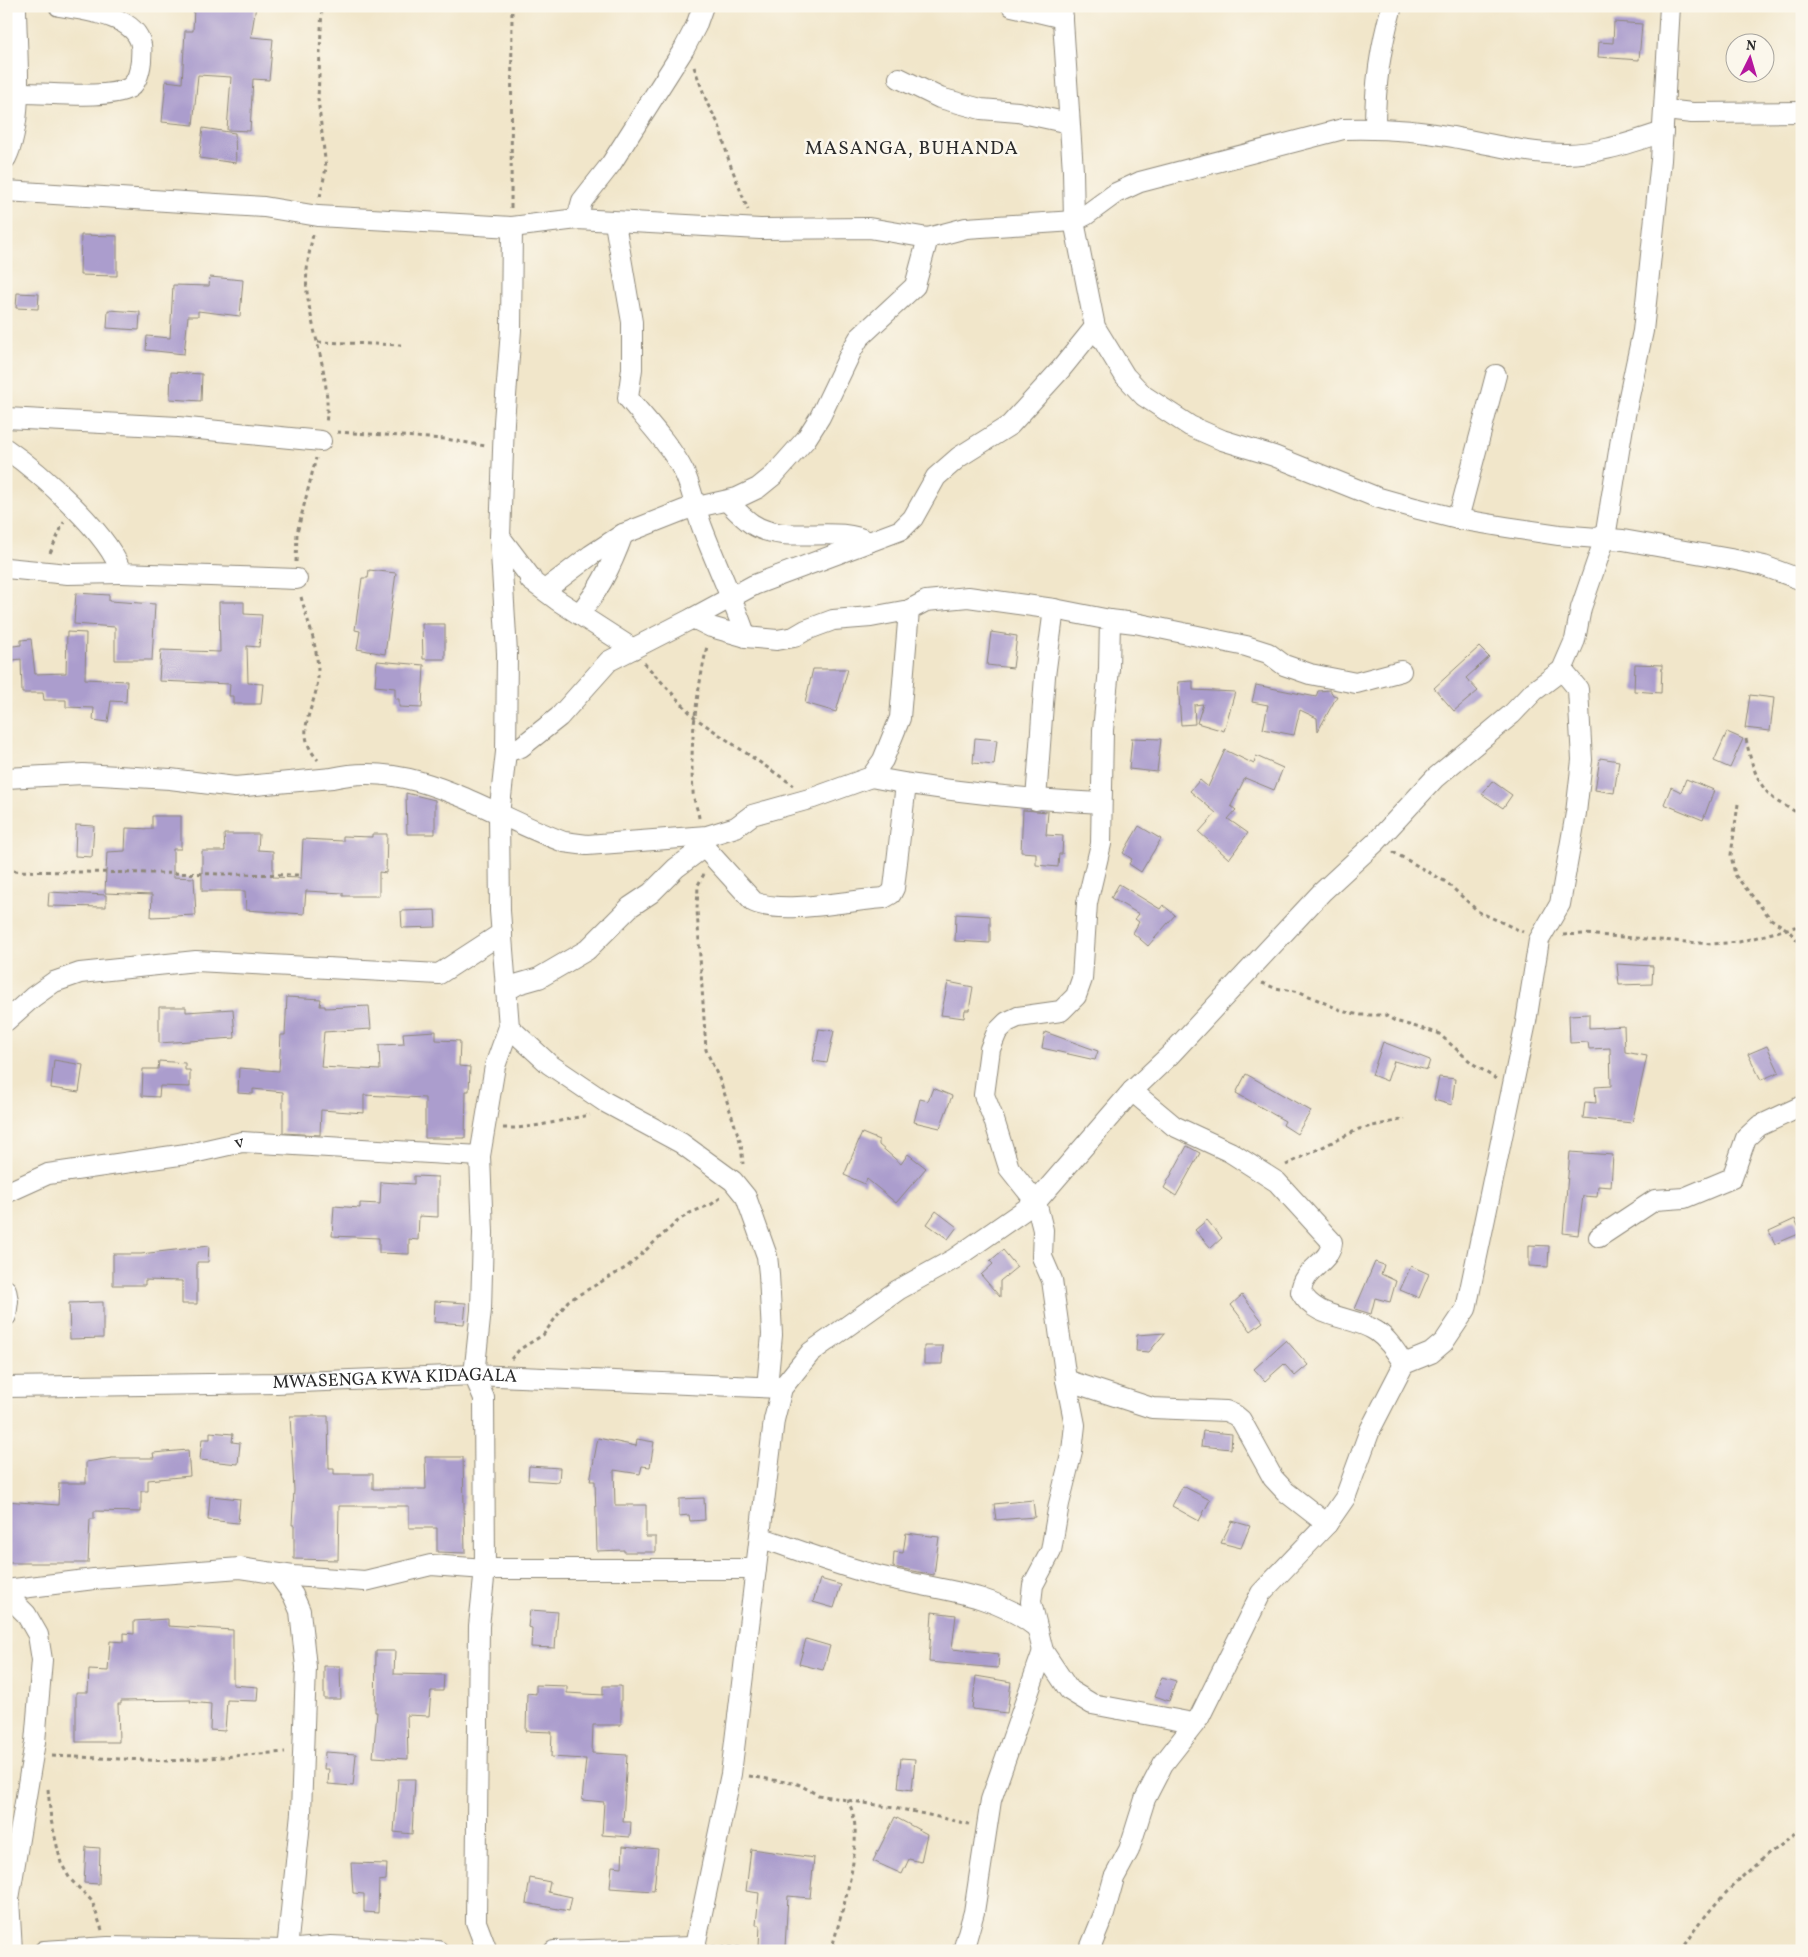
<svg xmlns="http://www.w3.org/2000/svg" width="1808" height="1957" viewBox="0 0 1808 1957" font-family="Vollkorn,serif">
<rect width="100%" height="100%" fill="#fbf7ec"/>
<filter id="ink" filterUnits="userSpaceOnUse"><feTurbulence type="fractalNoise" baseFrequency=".02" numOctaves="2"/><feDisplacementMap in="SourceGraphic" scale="10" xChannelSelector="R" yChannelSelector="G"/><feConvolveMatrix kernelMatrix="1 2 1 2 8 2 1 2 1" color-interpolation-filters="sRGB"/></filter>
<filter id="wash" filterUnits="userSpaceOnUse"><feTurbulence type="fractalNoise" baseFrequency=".0096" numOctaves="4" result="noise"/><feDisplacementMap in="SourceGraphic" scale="20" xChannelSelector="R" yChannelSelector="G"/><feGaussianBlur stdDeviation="1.12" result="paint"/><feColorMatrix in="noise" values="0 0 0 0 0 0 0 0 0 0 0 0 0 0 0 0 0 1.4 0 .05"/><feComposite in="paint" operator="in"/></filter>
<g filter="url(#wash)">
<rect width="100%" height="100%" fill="#f1e6ca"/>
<g id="blocks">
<g fill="#ab9dcd">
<polygon points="194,6 256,6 251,37 273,39 269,80 253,79 250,131 227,130 231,77 198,75 193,125 162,122 166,81 182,83 185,31 193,31"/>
<polygon points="1614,22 1642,24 1639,60 1598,57 1599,42 1613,43"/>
<polygon points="203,128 235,133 236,163 199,158"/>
<polygon points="81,235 117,236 117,276 80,275"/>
<polygon points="210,277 243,280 240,316 198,311 198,316 188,316 184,354 146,350 147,336 170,338 173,285 209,286"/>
<polygon points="17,293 39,294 38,309 16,308"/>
<polygon points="108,310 140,312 139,330 107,328"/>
<polygon points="171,372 202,374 201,401 170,399"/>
<polygon points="369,570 396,573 385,654 357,649 360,631 355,630 362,578 368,578"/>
<polygon points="76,593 109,595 109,601 155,604 152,660 115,660 115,627 74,624"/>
<polygon points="219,602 244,602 244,614 262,615 259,647 247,646 248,683 263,684 261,704 233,704 233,696 229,696 230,684 159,681 161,650 220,652"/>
<polygon points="422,624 445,624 445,659 423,659"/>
<polygon points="67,632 86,633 85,679 127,681 126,702 111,701 108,722 93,720 94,708 66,707 66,700 44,700 43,693 22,693 21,659 6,661 6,647 21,645 21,640 31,639 35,674 66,673"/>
<polygon points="991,632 1017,636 1013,668 987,665"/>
<polygon points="1479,647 1489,657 1466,678 1478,691 1454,711 1434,688"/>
<polygon points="377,661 424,665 422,708 399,707 399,699 395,699 395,688 375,686"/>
<polygon points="1635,664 1662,665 1661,693 1634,691"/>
<polygon points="813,669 848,669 836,712 805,703"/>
<polygon points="1193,681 1193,690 1235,692 1224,731 1197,723 1203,704 1194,705 1195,724 1181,725 1178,682"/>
<polygon points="1256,685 1316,697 1318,691 1330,690 1333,695 1337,696 1318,731 1317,718 1300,710 1294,735 1263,729 1268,705 1252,702"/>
<polygon points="1750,695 1774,698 1770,731 1745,728"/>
<polygon points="1727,732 1743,739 1730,768 1714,761"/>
<polygon points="975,738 997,740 994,765 973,763"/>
<polygon points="1132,738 1161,739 1157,772 1129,769"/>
<polygon points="1225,750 1254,764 1256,756 1283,768 1274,790 1245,778 1231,806 1236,810 1228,819 1248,833 1229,859 1199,832 1216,813 1190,791 1200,780 1208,787"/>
<polygon points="1600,758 1619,761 1614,793 1595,790"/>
<polygon points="1686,779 1714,790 1703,820 1664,804 1671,787 1681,792"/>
<polygon points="1492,781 1512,795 1503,808 1482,794"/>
<polygon points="406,793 435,800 435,834 407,834"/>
<polygon points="1023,810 1048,812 1046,835 1063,836 1062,854 1059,854 1058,867 1036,865 1036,853 1021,852"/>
<polygon points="152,816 181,816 181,849 173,849 173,877 194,878 196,915 151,917 152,895 105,893 107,852 125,851 126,828 152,829"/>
<polygon points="76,825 94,826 92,857 75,856"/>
<polygon points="1139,826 1161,839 1141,872 1129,864 1132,859 1123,853"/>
<polygon points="224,834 259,834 258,850 273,851 273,877 301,878 303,839 343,841 343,836 372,837 372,834 387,834 386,873 379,872 379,896 343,896 343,893 306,891 304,914 246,910 245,891 202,891 202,851 225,851"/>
<polygon points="1119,884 1160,909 1163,905 1175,915 1148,946 1133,933 1139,922 1135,919 1139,914 1111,898"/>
<polygon points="49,892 106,895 106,907 48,906"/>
<polygon points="435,910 436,927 402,928 401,911"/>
<polygon points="956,914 990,916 990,943 955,941"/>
<polygon points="1617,964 1653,966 1652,984 1619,985"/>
<polygon points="948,982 973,987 969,1010 965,1010 964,1018 941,1015"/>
<polygon points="287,997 321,999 320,1006 325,1006 325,1008 369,1006 371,1029 324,1032 321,1067 380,1070 379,1045 404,1044 403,1033 436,1031 436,1040 460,1041 459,1066 470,1067 469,1091 466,1091 465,1138 425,1138 425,1098 364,1095 364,1113 321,1110 320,1135 283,1133 283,1092 253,1089 253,1094 238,1093 239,1068 279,1071 281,1035 285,1035"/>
<polygon points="159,1007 186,1007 186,1012 233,1009 235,1038 159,1043"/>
<polygon points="1589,1014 1589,1028 1624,1026 1625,1052 1647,1056 1632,1123 1583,1118 1585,1102 1596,1103 1595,1087 1611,1086 1610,1048 1589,1049 1588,1042 1570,1043 1569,1015"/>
<polygon points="819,1029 834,1031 827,1063 813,1061"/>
<polygon points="1045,1032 1098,1051 1095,1060 1042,1048"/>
<polygon points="1383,1042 1430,1060 1427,1070 1394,1061 1387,1081 1372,1075"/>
<polygon points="1767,1046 1779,1072 1761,1080 1748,1054"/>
<polygon points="54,1060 83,1065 79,1092 51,1088"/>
<polygon points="159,1061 185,1063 185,1070 190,1070 190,1087 160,1086 159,1097 142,1096 143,1069 158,1069"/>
<polygon points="1246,1074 1311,1111 1297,1134 1283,1125 1285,1121 1236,1093"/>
<polygon points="1439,1077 1455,1079 1452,1105 1434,1100"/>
<polygon points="933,1088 952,1096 940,1128 914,1122 920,1099 928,1101"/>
<polygon points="862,1133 879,1140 879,1145 901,1164 908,1154 926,1168 896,1203 867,1179 865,1184 844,1175"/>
<polygon points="1187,1146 1200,1153 1176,1196 1164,1188"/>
<polygon points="1570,1152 1613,1155 1611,1187 1598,1186 1597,1197 1583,1196 1578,1235 1563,1233"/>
<polygon points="414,1176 438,1177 438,1217 419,1216 418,1240 409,1239 409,1254 379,1253 379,1238 332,1236 334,1206 360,1208 360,1203 380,1204 381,1182 414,1184"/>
<polygon points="936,1211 957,1227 948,1239 927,1224"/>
<polygon points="1795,1219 1801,1233 1775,1244 1769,1231"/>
<polygon points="1207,1220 1222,1238 1211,1248 1195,1230"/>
<polygon points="1529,1245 1549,1246 1548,1267 1529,1266"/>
<polygon points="209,1246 208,1262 197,1262 197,1304 182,1304 182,1281 145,1280 145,1285 113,1285 113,1254 141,1254"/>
<polygon points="1003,1250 1017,1267 1000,1281 1000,1297 981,1275 993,1264 990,1261"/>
<polygon points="1375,1262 1384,1265 1381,1274 1396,1281 1390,1302 1375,1298 1371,1314 1355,1309"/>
<polygon points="1411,1266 1429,1274 1419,1298 1400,1290"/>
<polygon points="1242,1295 1263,1322 1251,1331 1231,1305"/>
<polygon points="435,1301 466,1303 464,1324 434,1322"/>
<polygon points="103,1302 103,1338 70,1339 69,1303"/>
<polygon points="1165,1333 1149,1352 1136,1351 1137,1335"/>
<polygon points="1286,1340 1308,1365 1295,1376 1284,1364 1265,1381 1254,1369"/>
<polygon points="924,1346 943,1346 942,1364 924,1364"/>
<polygon points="290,1416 328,1416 329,1469 334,1469 334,1474 373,1474 373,1489 426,1489 425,1457 463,1457 465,1553 437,1552 437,1528 409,1528 409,1506 339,1506 338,1560 294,1559 294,1525 292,1525 294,1490"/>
<polygon points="1203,1431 1232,1434 1231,1449 1201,1446"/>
<polygon points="210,1432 233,1434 232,1442 240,1443 238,1464 200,1460 202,1439 210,1439"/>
<polygon points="598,1438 636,1446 637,1439 654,1442 650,1467 642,1466 640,1474 614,1470 615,1505 646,1505 646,1537 656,1537 656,1552 624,1552 624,1550 597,1551 595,1481 590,1481"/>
<polygon points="188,1450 190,1476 148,1480 148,1491 141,1491 141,1512 94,1511 94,1519 90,1519 88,1563 6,1563 6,1501 58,1505 59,1483 86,1483 86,1462 112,1458 154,1458 153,1453"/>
<polygon points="529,1466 560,1468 559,1482 528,1480"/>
<polygon points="1183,1486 1210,1500 1199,1521 1172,1506"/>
<polygon points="210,1496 240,1499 238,1523 208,1520"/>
<polygon points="704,1498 705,1520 690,1521 689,1515 679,1516 679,1499"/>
<polygon points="1033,1500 1035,1517 996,1520 994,1504"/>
<polygon points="1232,1521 1250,1526 1241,1548 1221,1543"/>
<polygon points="906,1533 939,1537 934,1575 893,1567 894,1552 903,1553"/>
<polygon points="820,1579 841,1585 834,1608 813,1602"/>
<polygon points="530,1610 558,1612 555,1648 531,1647 532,1628 528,1627"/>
<polygon points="932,1612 956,1615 952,1649 999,1654 998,1668 929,1662"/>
<polygon points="168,1619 168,1626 233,1630 233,1685 258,1687 257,1701 227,1700 225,1731 210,1730 211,1704 190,1702 191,1700 121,1701 121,1704 118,1704 119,1742 76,1742 76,1692 88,1692 89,1670 108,1671 110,1641 124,1642 124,1633 134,1634 134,1621"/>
<polygon points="806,1639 830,1646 823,1670 799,1664"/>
<polygon points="376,1651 395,1651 394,1674 444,1675 443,1691 431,1691 429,1716 407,1715 408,1759 373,1757 377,1712 375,1712"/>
<polygon points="324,1666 340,1666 341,1699 324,1699"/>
<polygon points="976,1676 1011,1682 1007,1713 972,1709"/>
<polygon points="1162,1677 1176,1681 1169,1701 1155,1696"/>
<polygon points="536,1685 567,1686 567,1693 603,1695 603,1686 621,1686 621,1725 593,1725 592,1753 627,1755 623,1822 631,1822 630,1837 602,1835 604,1802 582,1800 586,1759 551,1757 552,1732 526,1731 527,1693 536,1694"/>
<polygon points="325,1752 356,1754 353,1786 328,1784 329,1769 324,1769"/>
<polygon points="901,1758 915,1759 912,1790 898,1788"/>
<polygon points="398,1779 415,1779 412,1834 394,1832"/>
<polygon points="895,1817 927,1834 921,1862 909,1859 902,1874 873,1861"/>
<polygon points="623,1846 658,1849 654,1891 610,1888 612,1866 622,1867"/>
<polygon points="86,1847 100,1848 99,1884 84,1883"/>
<polygon points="751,1849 814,1858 810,1898 788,1896 785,1947 759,1946 760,1925 756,1925 759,1893 746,1891"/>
<polygon points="351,1863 387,1864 386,1880 379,1881 378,1913 364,1912 364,1894 353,1893"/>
<polygon points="530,1878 550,1882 548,1892 572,1897 569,1911 526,1903"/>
</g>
</g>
</g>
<g filter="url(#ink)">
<use href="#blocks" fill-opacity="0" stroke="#8e887a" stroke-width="1"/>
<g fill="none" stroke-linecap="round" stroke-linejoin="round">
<g stroke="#8e887a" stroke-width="22">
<g id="minor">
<polyline points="1012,6 1063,18"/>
<polyline points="1062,6 1073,171 1074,221 1095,327 1125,376 1144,396 1190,426 1222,440 1274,456 1376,497 1415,508 1458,519 1506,527 1559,535 1623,540 1736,560 1764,566 1802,580"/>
<polyline points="899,78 940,98 981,109 1018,112 1069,123"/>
<path d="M18,93C45,92 106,100 129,88C137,83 140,70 141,61C141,56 142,50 141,45C136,15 83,10 59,6"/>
<polyline points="1665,110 1692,113 1802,112"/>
<path d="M1375,128C1375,84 1380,49 1392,6"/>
<path d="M6,158C25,120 16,49 16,6"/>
<path d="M6,191L264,207L318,216L512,227L577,219L760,229L869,228L928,238L966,228L1074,221L1086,215L1116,193L1140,182L1343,129C1380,128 1417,130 1453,137C1490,144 1528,154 1566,154C1600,154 1631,142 1663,132"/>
<polyline points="577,219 582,201 611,164 684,49 696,26 703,6"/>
<path d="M615,223L632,322V369L628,398C647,421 670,445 684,472C692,488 695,509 702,527C716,564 733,599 746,637"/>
<polyline points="512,227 511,330 504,422 500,537 507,653 506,752 499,815 500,911 509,1027 549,1064 605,1102 681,1143 733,1181 746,1197 767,1256 769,1274 772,1335 767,1387"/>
<polyline points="6,418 178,427 321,441"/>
<path d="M6,449C38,471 112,536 121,573L297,579"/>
<path d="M727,501C735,509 743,518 752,524C785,546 836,524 869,542"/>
<polyline points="1458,519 1496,375"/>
<polyline points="500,537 531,578 530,580 557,600 633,649"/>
<polyline points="6,568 68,574 121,573"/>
<polyline points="545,590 591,555 623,534 684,510 737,498 758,488 774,475 806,439 820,417 852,350 859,338 915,286 928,238"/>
<path d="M579,613C600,591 613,562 623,534"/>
<polyline points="693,618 754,585 901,530 913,518 936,477 959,457 1010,425 1061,369 1095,327"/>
<polyline points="1110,620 1135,623 1246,646 1268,653 1284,665 1310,674 1356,683 1401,671"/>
<polyline points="506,752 521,747 559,717 609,661 693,618 711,627 746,637 777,640 794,637 806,630 833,620 871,617 909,610 926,601 968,597 1054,609 1110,620 1109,669 1103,730 1101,844 1087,903 1082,979 1076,996 1061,1011 1018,1017 1007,1022 997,1032 990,1049 984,1095 994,1120 1009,1168 1036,1202 1043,1230 1042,1257 1052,1280 1066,1380 1075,1425 1072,1451 1059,1504 1051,1551 1033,1585 1031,1602 1043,1651 1069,1690 1092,1704 1193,1723 1199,1718 1261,1593 1327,1524 1345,1498 1370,1430 1404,1364 1431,1353 1444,1342 1466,1309 1526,1022 1539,940 1560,904 1576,813 1582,760 1578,689 1562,670"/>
<path d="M871,777C946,792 1024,799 1101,803"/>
<path d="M6,778L83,774L170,779L235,787L332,778C415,758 489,815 564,842L587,845L707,836L736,827L752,815L813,798L871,777L883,760L900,718L909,610"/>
<polyline points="1036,800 1045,676 1054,609"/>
<path d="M695,837L754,902C784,915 850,900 884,898L891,894L894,888L906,784"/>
<polyline points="506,991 518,984 539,978 587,950 630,907 651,893 676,868 703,848"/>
<polyline points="6,1021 33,997 54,982 80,973 196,961 439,974 502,933"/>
<path d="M1132,1091L1174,1126L1230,1152L1277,1182L1332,1242C1331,1263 1303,1268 1301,1292C1316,1320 1352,1315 1376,1331C1388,1339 1396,1352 1404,1364"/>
<path id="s1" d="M6,1193L48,1174L193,1153L242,1142L480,1156"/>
<polyline points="1599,1237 1655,1200 1684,1198 1732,1178 1746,1138 1759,1126 1802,1106"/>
<polyline points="6,1290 8,1301 6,1316"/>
<polyline points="1066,1380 1152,1408 1226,1411 1235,1415 1241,1420 1273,1478 1286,1492 1327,1524"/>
<path id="s2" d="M6,1387L276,1383L474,1375L781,1388"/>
<path d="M760,1537C794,1549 829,1562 864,1572C921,1589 988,1588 1036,1627"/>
<polyline points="278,1574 293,1595 300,1611 306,1667 301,1813 287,1950"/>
<polyline points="6,1590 94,1579 240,1568 293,1576 365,1581 431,1565 485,1569 756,1569"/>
<polyline points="6,1594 26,1614 38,1635 42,1660 35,1742 9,1899 12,1951"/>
<polyline points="44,1951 108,1947 287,1950 331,1946 438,1951"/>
<polyline points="487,1951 476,1922 479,1626 485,1569 484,1398 474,1375 481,1310 483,1233 480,1156 495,1066 509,1027"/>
<polyline points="554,1951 694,1947"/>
<polyline points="694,1951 731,1774 774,1420 782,1388 811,1352 898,1290 954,1259 1036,1202 1132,1091 1170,1055 1322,892 1376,842 1435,778 1512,714 1534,691 1562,670 1575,640 1581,608 1605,538 1624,420 1643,331 1661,160 1670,6"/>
<polyline points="963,1951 974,1912 991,1800 1043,1651"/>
<polyline points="1089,1951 1104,1914 1114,1878 1129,1850 1145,1799 1163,1764 1196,1722"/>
</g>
</g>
<g stroke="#8e887a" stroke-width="3" stroke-dasharray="4 4" stroke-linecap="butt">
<polyline points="694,67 708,105 719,125 729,161 748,210"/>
<polyline points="320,197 326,168 318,99 322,6"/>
<polyline points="511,208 512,6"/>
<path d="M313,235C309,252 305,274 307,292C312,335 332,379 326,424"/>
<polyline points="318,342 401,345"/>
<polyline points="337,432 446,439 485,446"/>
<polyline points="50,553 64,522"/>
<polyline points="296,562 297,533 316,458"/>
<path d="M301,597C308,622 318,648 318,673C319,707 290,729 318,760"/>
<polyline points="644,663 695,718 793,785"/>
<path d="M1746,739C1751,763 1757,787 1778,802C1786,807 1795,810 1802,817"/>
<polyline points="1738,804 1731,855 1735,875 1771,919 1788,930 1798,941 1802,950"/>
<path d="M699,818C698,809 693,800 693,791C689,742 697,694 707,646"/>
<polyline points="1393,852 1446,882 1479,912 1523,932"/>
<polyline points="6,871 299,875"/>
<polyline points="704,874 698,885 697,910 706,1050 721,1083 741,1144 743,1164"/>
<polyline points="1563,935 1583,934 1712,944 1739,942 1802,925"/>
<polyline points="1262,983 1275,988 1300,992 1345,1012 1361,1015 1385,1015 1395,1021 1438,1033 1472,1063 1496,1079"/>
<polyline points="1802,1024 1800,1036 1802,1048"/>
<path d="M503,1128C533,1129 560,1120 590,1115"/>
<polyline points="1286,1165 1359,1129 1405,1119"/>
<polyline points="511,1359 520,1349 543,1335 568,1301 627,1267 679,1220 690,1213 712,1204 723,1196"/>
<polyline points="52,1756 170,1761 285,1752"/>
<polyline points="749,1776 798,1784 818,1795 911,1811 969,1824"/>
<polyline points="48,1789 51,1820 61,1863 70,1879 92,1901 102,1930"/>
<polyline points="712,1947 751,1948 766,1951"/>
<path d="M831,1951C841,1914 869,1833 847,1800"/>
<path d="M1681,1951C1711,1901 1755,1862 1802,1829"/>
</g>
<use href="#minor" stroke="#fff" stroke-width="20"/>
</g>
</g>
<g text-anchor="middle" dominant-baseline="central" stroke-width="5" stroke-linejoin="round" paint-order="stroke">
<g font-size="18" fill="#2b2b2b" stroke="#fbf7ec">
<text stroke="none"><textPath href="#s1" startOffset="240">v</textPath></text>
<text stroke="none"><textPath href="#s2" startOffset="389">MWASENGA KWA KIDAGALA</textPath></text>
</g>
<g font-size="19" letter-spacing="1" fill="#2b2b2b" stroke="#fbf7ec">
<text x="912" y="149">MASANGA, BUHANDA</text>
</g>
</g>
<rect width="1808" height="1957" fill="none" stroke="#fbf7ec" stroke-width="25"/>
<g transform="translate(1750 58) rotate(5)"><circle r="24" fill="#fbf7ec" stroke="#a8a59f"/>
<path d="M0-4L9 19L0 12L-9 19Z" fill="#b5179e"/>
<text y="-8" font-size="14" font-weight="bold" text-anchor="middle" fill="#2b2b2b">N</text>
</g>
</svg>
